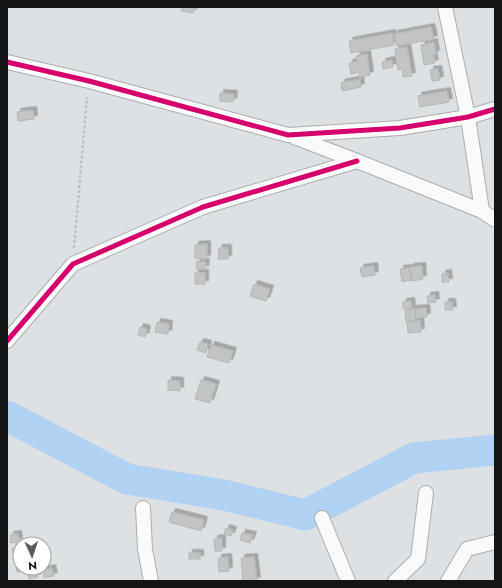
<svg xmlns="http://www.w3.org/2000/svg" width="502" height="588" viewBox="0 0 502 588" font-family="Jost,sans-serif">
<defs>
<filter id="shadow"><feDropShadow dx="3.5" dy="-3.5" stdDeviation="0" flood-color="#0004"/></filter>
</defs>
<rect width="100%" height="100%" fill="#dee1e3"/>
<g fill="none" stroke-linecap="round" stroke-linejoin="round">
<polyline stroke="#b1d2f3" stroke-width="31" points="7,416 127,479 224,495 305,515 414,458 495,450"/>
</g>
<g fill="#c3c4c4" stroke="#b5b6b6" filter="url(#shadow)">
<polygon points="182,7 194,7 193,13 181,11"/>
<polygon points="431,27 434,39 397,46 394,34"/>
<polygon points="392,33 394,45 351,53 349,41"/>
<polygon points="434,42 436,54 433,54 435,63 424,65 421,45"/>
<polygon points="407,47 412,76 403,77 402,69 398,70 395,49"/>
<polygon points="367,54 370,75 360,77 359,72 351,74 349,63 357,62 356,56"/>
<polygon points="392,60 393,67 383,69 382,62"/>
<polygon points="438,69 440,80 432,81 430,70"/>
<polygon points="360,79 361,87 342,91 341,83"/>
<polygon points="447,91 449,102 420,107 418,96"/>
<polygon points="220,93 234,94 233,102 220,101"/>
<polygon points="33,110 34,119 18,121 17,112"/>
<polygon points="207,244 207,259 195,258 195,245"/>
<polygon points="219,248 228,248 228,259 218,259"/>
<polygon points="197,261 206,262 205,269 196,269"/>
<polygon points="374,266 375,275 362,277 360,268"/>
<polygon points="422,266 423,279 412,281 410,267"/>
<polygon points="409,268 411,280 402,282 400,269"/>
<rect x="195" y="273" width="10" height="11"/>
<polygon points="448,273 449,282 442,282 442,274"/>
<polygon points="254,284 270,289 266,301 250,296"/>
<polygon points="435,295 436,302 428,303 427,296"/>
<polygon points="411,301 412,308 403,309 403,302"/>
<polygon points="445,302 452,302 453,310 445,310"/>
<polygon points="426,308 427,317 416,318 415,309"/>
<polygon points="415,309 416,321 406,322 405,310"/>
<polygon points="420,321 421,332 408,333 407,322"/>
<polygon points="157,322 169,324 168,334 155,332"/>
<polygon points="140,327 147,329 145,337 138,335"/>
<polygon points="200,342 208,344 206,353 197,350"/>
<polygon points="211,345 233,351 229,363 207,357"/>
<polygon points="168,380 180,381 180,391 168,390"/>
<polygon points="201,380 216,384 210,403 195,399"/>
<polygon points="172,512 204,520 201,531 169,522"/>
<polygon points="226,528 233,530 231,536 224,534"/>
<polygon points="242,533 253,535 250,543 240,540"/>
<polygon points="18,534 19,542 11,543 10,535"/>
<polygon points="222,538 222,551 215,551 214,539"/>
<polygon points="20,547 20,568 40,568 17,572 12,548"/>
<rect x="189" y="553" width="11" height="6"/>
<polygon points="228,557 229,571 219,572 218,558"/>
<polygon points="254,557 257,581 243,581 241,558"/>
<polygon points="52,568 54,576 44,578 43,570"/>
<polygon points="37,572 38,577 29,579 28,574"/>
</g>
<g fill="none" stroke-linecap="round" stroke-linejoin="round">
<g stroke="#abadae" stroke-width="16">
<g id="street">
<polyline points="445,7 468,117 482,211 495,220"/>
<polyline points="7,62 89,81 288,135 400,128 468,117 495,109"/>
<polyline points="294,137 357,161 482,211"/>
<polyline points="7,341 73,264 203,207 357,161"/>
<polyline points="143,508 145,549 151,581"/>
<polyline points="322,518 348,581"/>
<polyline points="395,581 418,559 426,493"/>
<polyline points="448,581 467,549 495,542"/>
</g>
</g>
<polyline stroke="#c0c1c2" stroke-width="2.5" stroke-dasharray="3 2" stroke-linecap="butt" points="74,248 87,97"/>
<use href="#street" stroke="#fafafb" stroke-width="14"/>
<g stroke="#fff" stroke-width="8">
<g id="cycleway">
<polyline points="7,62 89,81 288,135 400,128 468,117 495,109"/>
<polyline points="7,341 73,264 203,207 357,161"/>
</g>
</g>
<use href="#cycleway" stroke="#d6006c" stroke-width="5"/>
</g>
<rect width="502" height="588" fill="none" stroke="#121415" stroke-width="16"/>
<g transform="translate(32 556) rotate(177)"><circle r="19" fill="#ffffff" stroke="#a0a1a1"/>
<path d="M0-3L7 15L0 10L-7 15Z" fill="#595c5d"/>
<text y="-6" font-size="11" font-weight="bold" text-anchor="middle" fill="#121415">N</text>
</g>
</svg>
